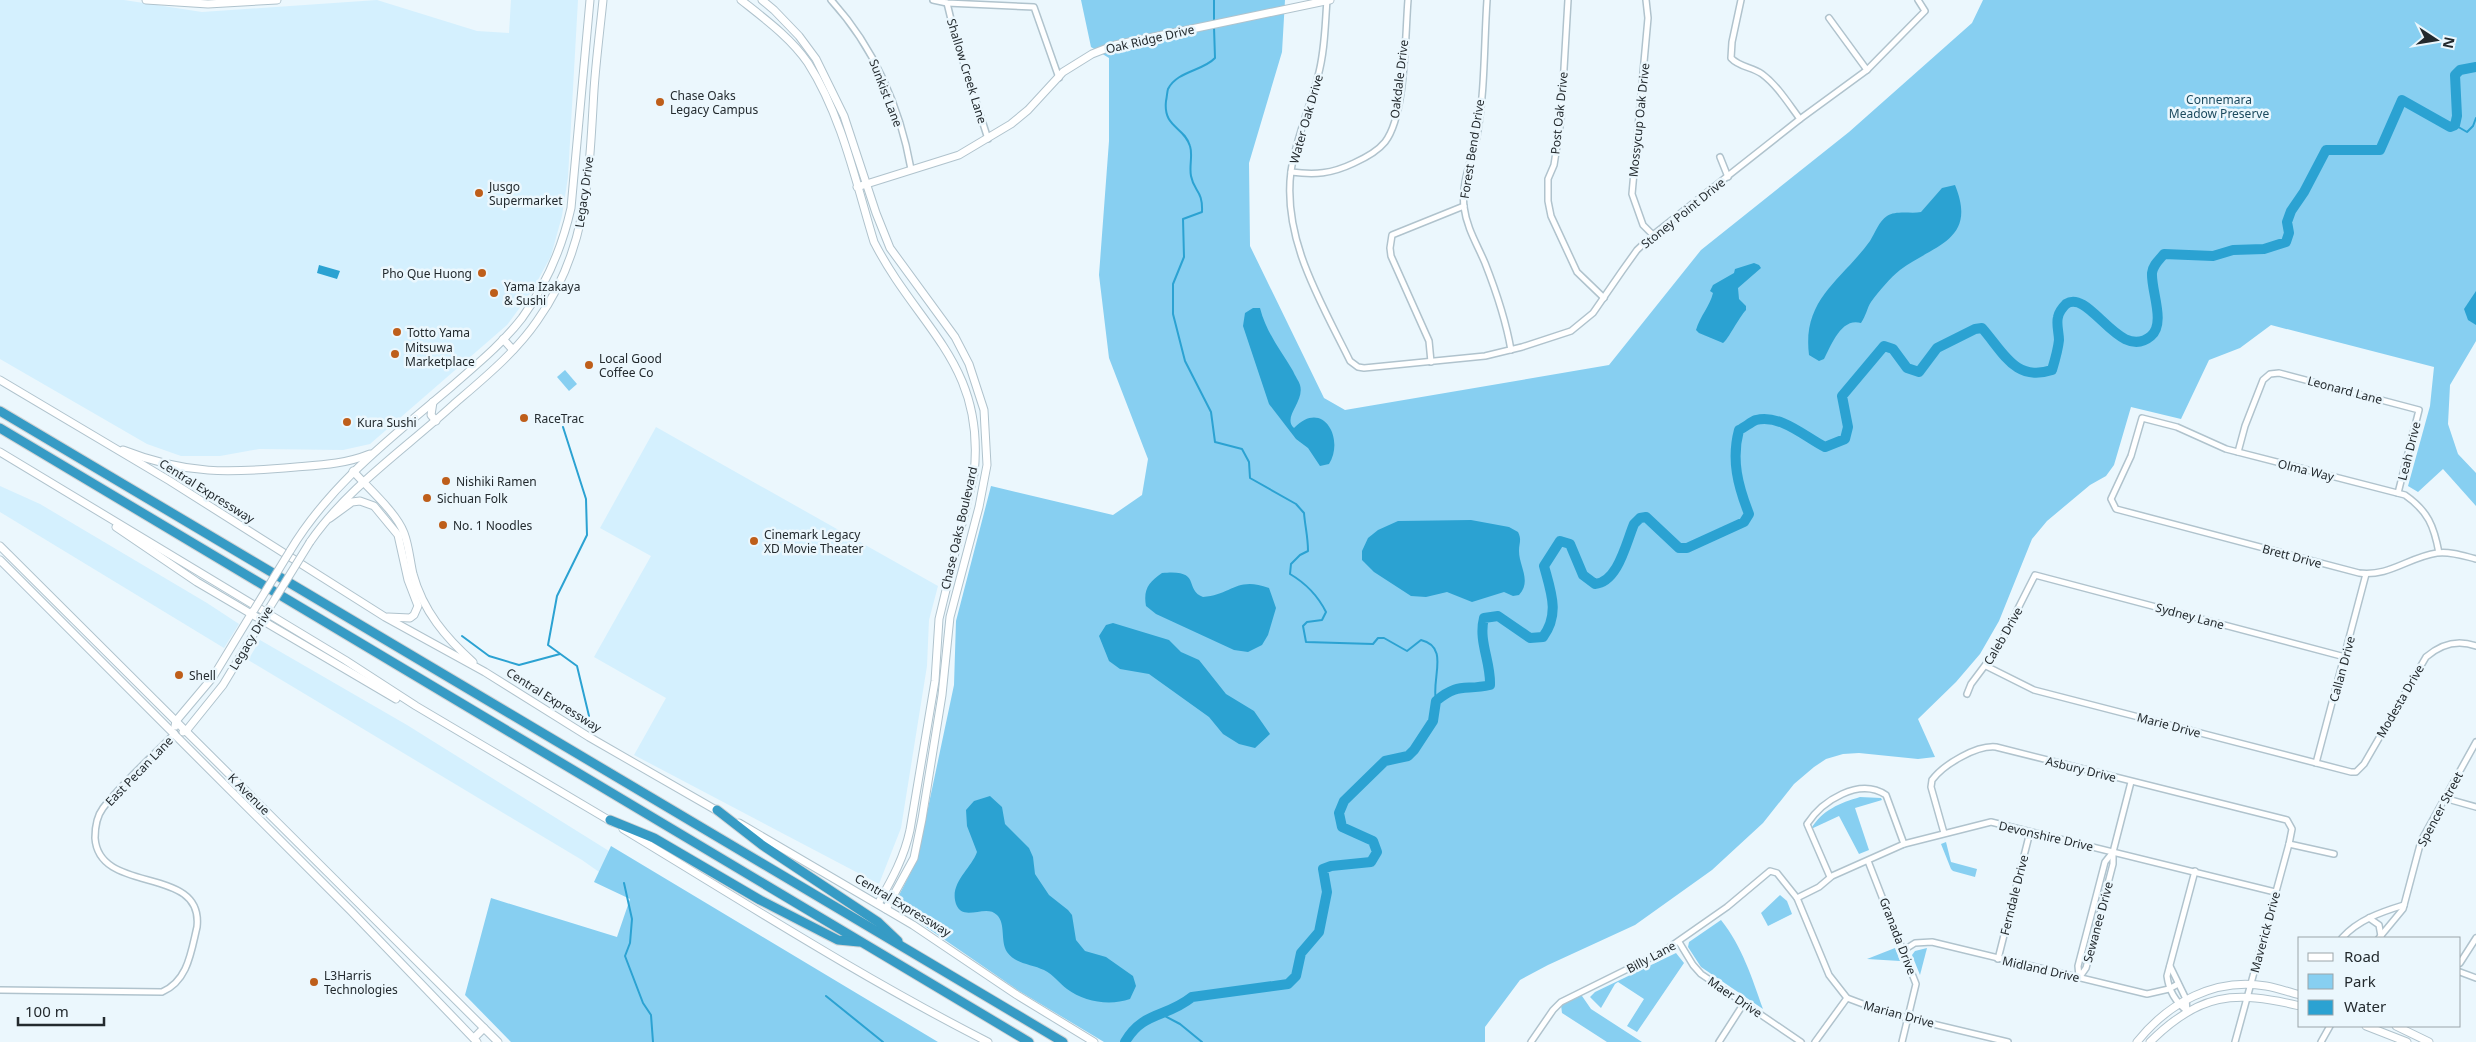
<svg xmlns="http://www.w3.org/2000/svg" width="2476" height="1042" viewBox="0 0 2476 1042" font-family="'Noto Sans',sans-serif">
<rect width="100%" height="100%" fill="#ebf7fd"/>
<g fill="#d4f0fe">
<polygon points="0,0 124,0 202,12 377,0 477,31 509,33 511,0 578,0 568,177 562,216 551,256 532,291 507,325 370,444 343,450 259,449 220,456 181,456 147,444 0,359"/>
<polygon points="656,427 938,586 929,620 927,666 901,828 879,884 634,755 666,698 594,657 651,556 600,528"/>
<polygon points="0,486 40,504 207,603 239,624 224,648 0,512"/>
<polygon points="260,640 407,725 609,851 673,924 582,860 248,660"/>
</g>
<g fill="#87cff1">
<polygon points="1081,0 1285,0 1282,52 1249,163 1250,246 1324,398 1345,410 1609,365 1701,250 1849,132 1972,23 1983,0 2476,0 2476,341 2450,385 2448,424 2458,454 2476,473 2476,506 2443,469 2418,492 2408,486 2430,406 2434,367 2271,325 2240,348 2209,360 2181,419 2131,407 2114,465 2106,476 2090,485 2047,521 2032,539 1999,621 1980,654 1956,682 1918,719 1935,757 1918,759 1859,753 1843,754 1826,759 1814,767 1794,784 1763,823 1712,870 1635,925 1548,965 1520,980 1485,1027 1485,1042 1104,1042 1019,991 894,905 917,860 954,685 956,621 991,486 1113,515 1142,495 1148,459 1109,358 1099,275 1109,141 1109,58 1091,47"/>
<polygon points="565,370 577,384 569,391 557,377"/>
<path d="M1860,797L1881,798L1882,800L1855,808L1869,850L1859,854L1839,816L1811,829C1822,810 1840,803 1860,797Z"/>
<polygon points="1946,842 1951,862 1977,869 1975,877 1953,871 1951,869 1941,844"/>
<polygon points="611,846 938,1042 511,1042 465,995 491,898 617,937 630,899 594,882"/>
<polygon points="1780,895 1787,901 1792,914 1768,926 1761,913"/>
<path d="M1721,920C1742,946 1752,978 1763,1009L1701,967L1688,947L1689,942Z"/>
<polygon points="1895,948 1900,961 1867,959"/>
<polygon points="1927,948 1920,975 1912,955 1915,951"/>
<polygon points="1676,953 1684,963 1637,1032 1627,1026 1644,999 1618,982 1615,984 1601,1008 1590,997 1595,992"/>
<polygon points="1577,995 1582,996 1591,1009 1642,1042 1607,1042 1562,1013 1561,1005"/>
</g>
<g fill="#2ba2d2">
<path d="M1955,185C1978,241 1933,245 1900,270C1890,278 1879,291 1871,302C1867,308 1866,316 1861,323C1841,317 1831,346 1824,359L1819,361L1809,355C1802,299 1841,281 1870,241C1875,233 1879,221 1887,216C1896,210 1911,214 1921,212L1942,188Z"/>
<path d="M1754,263L1759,265L1761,268L1738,288L1739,299L1746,306V310C1739,317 1728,340 1723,343L1699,333L1696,330C1700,316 1710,306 1713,293L1710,291L1713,285L1734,273L1735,269Z"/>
<polygon points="319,265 340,271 337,279 317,273"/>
<polygon points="2476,291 2476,325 2468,320 2464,309"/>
<path d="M1253,308H1260C1266,332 1281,351 1293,371C1295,376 1299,381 1300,385C1305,402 1282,417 1294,428C1323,398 1345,439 1329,464L1320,466L1308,448L1296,439L1269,404L1243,326L1245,313Z"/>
<path d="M1471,520L1509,527L1518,532C1522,540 1519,543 1519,551C1519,566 1532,581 1519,595L1513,596L1504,592L1472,602L1447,592L1426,597L1411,596L1374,572L1362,560V551L1368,538L1378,530L1398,521Z"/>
<path d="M1162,573C1203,569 1183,589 1203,597C1232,595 1236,576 1269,588L1276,608L1268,635L1262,645L1248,652L1234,650L1156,614L1146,606C1143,589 1149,582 1162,573Z"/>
<polygon points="1113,623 1169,640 1181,652 1199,660 1226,694 1254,711 1270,734 1255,748 1239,744 1223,734 1209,717 1149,674 1120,669 1109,661 1099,636 1106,625"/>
<path d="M990,796L1002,807L1005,824L1029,848L1033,857L1035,874L1049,895L1068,910L1072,915L1076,940L1085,951L1106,957L1133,976L1136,986L1130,999C1110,1006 1084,1002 1067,989C1059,983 1054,975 1044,970C1032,964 1015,964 1007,952C1000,941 1006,924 997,915C986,903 963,923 956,904C949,883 971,869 977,852L967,826L966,810L974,801Z"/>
</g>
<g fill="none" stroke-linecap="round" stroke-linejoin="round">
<g stroke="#2ba2d2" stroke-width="2">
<polyline points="1214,23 1214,0"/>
<path d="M1214,27L1215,58C1203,71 1177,71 1168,89C1167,92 1167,97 1166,101C1163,128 1184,126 1190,146C1193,155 1189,166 1191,176C1194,192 1203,190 1202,212L1183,219L1184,257L1173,284V314L1185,361L1211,412L1215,442L1242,449L1249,462L1250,478L1296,504L1304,513C1305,526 1308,537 1308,551L1300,555L1291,564L1290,574C1307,584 1318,596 1326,612L1322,620L1307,622L1303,626L1306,642L1373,644L1378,638H1384L1407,651L1421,640C1450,647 1431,678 1436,701"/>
<polyline points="2455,125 2467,132 2473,126 2476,118"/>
<polyline points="563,427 586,499 587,535 557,596 548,645 577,666 589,716"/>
<polyline points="462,636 489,656 519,665 560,654"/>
<polyline points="624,883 632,919 630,943 625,956 643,1003 651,1015 653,1042"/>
<polyline points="826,996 883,1042"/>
<polyline points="1161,1014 1180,1024 1202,1042"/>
</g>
<path stroke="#2ba2d2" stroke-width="10" d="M1125,1042C1143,1011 1166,1018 1192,997L1288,984L1296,976L1301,953L1319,932L1327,892L1323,869L1331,866L1371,862L1377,852L1373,841L1342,827L1339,813L1344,801L1385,761L1408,756L1414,750L1433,721L1436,701C1459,682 1464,691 1490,685C1491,662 1478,641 1484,618L1498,616L1530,638L1543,637C1560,614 1551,592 1544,566L1560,541L1570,544L1583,575L1595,584C1618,582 1626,543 1634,524L1640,518L1646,517L1679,548H1687L1744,522L1749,514C1738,486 1731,460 1739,430C1745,427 1751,422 1756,420C1781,414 1805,437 1825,447L1845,439L1848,427L1842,396L1884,346L1893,349L1907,368L1919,372L1937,348L1975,329L1982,328C2004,353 2015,382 2052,370C2055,360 2058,350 2059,340C2059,333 2056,324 2058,317C2059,312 2063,307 2066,304C2090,288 2119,363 2151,336C2166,323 2151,291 2152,273C2153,265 2159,260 2164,254L2213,256L2233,250L2264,249L2286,242L2289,233L2287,222L2291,211L2304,192L2326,150H2380L2402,100L2450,127L2455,125L2457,116L2455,75L2460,70L2476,67"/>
<g stroke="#b0c3cd" stroke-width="8">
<g id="street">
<path d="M831,0C874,47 900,107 911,169"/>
<polyline points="933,0 947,3 1034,7 1059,78"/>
<path d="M1327,0C1325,25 1325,51 1318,76C1310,107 1296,138 1291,171C1282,239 1321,302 1350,361L1358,367L1364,368L1485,356L1522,347L1571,331L1593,313L1622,271L1637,250L1653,235L1800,119L1867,70L1925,11L1918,0"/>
<path d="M1487,0C1484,45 1485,92 1477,136C1472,160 1461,182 1464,207C1467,229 1477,244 1485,263C1496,291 1506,321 1511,350"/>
<polyline points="1568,0 1561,120 1554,165 1548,179 1548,201 1551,216 1577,272 1604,298"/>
<polyline points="1646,0 1648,18 1632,194 1643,225 1653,235"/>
<path d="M1741,0L1732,42L1731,58C1739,67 1752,67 1762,74C1777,85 1788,103 1800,119"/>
<polyline points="947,3 955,36 988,139"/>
<polyline points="1829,18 1867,70"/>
<polyline points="1720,157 1728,177"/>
<path d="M1291,172C1315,175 1331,174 1354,163C1365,158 1377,152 1385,142C1406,115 1405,36 1408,0"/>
<polyline points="1431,362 1429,341 1391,256 1390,248 1392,235 1464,206"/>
<polyline points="2238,452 2245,426 2263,380 2270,374 2279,373 2419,410 2398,493"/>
<path d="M2439,553C2434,526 2428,511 2405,495L2226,449L2177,427L2142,418L2131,456L2111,499L2116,509L2359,573C2389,577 2409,557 2437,553C2450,551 2464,556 2476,559"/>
<path d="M1986,666L2034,690L2351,772H2356L2364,764L2426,657C2441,644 2457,639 2476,646"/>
<polyline points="1967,694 1971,684 1998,648 2035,575 2345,657"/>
<polyline points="2316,763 2366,574"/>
<polyline points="2444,798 2476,807"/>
<path d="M1944,833L1931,787L1932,780C1944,764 1977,745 1996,747L2287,820L2292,829L2289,844L2235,1042"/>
<polyline points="2289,844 2334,854"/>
<polyline points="1868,861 1916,984 1902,1042"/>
<path d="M1830,877L1807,824C1822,801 1859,777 1886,795L1904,844"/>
<polyline points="1797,898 1819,887 1832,876 1904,844 1991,822 2275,892"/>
<polyline points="2369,918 2379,925 2381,936"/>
<path d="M2342,938C2358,920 2381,912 2404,905"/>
<polyline points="2379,938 2403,909 2421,841 2476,742"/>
<polyline points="1679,942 1693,965 1701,974 1801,1042"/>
<polyline points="1904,950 1915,943 1932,942 2147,994 2169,989 2178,984"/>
<polyline points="1998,959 2030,832"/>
<polyline points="2460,963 2476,938"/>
<polyline points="2170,966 2186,999 2187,1011"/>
<polyline points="2460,972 2476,978"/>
<polyline points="2079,977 2078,966 2105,862 2113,852"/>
<polyline points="2079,978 2086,968 2113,864 2113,852 2131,782"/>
<path d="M0,990L162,992C188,981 191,952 197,927C204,864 99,896 95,838C95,828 97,816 103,808C123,782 152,757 175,733"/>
<path d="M2187,1011C2175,1001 2169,991 2167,976L2195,871"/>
<polyline points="1531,1042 1553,1010 1561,1002 1664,951 1727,907 1770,871 1777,873 1797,898 1829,975 1847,998 1887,1013 2008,1042"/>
<polyline points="1719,1042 1744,1003"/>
<polyline points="1815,1042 1847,998"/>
<polyline points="2321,1042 2330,1026"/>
</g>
</g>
<g stroke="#b0c3cd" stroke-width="9">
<g id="secondary">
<polyline points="146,0 208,4 277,0"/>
<path d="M741,0C765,19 791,38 808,63C842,116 856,183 874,242C918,328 986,364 974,474L939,619L935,681L910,830C904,858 892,879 878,904"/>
<polyline points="762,0 774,10 799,36 816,59 844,116 876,213 890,248 955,337 969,364 984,410 987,465 979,507 950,617 942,695 922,819 914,858 886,909"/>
<polyline points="857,187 959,155 1011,124 1028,110 1063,72 1092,54 1115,45 1330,0"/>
<polyline points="503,339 513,350"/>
<polyline points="0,380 170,481 385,617 485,672 589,737 721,813"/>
<polyline points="433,402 431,415 436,421"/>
<path d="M123,450C186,475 230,473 296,467C322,465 345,464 370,454"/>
<polyline points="0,452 345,660 416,706 612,822"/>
<path d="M353,471C368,488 396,512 404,533C409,546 410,561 413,574C423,611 446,638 473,662"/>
<polyline points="330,518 352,502 360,501 374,506 398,535 408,580 418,606 414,615 410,618 388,617"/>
<polyline points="116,527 197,582 396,699"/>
<path d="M310,542C348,487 405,449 454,404C483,379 515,353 537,321C588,250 589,174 594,90C596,60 600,30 603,0"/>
<polyline points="0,546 498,1042"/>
<path d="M290,551C330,484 392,437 451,387C476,365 502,344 522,318C546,285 562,248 571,208L590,0"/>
<polyline points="0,560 351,911 477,1042"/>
<polyline points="175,726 176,721 213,677 253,611"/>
<polyline points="183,732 186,731 223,685 264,617"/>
<polyline points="739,823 913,925 1017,995 1094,1042"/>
<path d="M623,829C744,902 862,978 988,1042"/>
<polyline points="2366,1026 2407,1042"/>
<polyline points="2396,1026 2429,1042"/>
<polyline points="474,1038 484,1028"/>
<path d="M2137,1042C2168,1003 2215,977 2266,986C2277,988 2289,992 2300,995"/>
<path d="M2150,1042C2199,993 2234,990 2300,1006"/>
</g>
</g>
<g stroke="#d3d4d5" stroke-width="11">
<g id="highway">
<polyline points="0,411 1063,1042"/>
<polyline points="0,428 1029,1042"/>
<polyline points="717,810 762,845 878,922 898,941"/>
<polyline points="610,820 654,838 760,900 838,940 859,942"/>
</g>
</g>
<use href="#street" stroke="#fff" stroke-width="5"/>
<use href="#secondary" stroke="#fff" stroke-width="7"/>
<use href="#highway" stroke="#369bc5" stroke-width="9"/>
<g stroke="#b0c3cd" stroke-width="9" stroke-linecap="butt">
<g id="secondary-bridge">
<polyline points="254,610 290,551"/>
<polyline points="265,615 310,542"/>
</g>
</g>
<use href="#secondary-bridge" stroke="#fff" stroke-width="7"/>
</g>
<g fill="#be5e1a" stroke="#ebf7fd" stroke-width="2">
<circle cx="660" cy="102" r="5"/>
<circle cx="479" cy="193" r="5"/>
<circle cx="482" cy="273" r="5"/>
<circle cx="494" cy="293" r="5"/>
<circle cx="397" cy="332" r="5"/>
<circle cx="395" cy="354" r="5"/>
<circle cx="589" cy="365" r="5"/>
<circle cx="524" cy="418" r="5"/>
<circle cx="347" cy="422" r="5"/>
<circle cx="446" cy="481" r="5"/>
<circle cx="427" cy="498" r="5"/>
<circle cx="443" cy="525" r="5"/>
<circle cx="754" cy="541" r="5"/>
<circle cx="179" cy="675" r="5"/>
<circle cx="314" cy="982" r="5"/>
</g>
<g text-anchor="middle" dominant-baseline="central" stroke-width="5" stroke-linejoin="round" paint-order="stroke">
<g font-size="12" fill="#232a2e" stroke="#ebf7fd">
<text transform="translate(1150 39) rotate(-13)">Oak Ridge Drive</text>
<text transform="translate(967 71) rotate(73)">Shallow Creek Lane</text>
<text transform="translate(1399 79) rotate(-83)">Oakdale Drive</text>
<text transform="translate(886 93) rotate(69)">Sunkist Lane</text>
<text transform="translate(1559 113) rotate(-84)">Post Oak Drive</text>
<text transform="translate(1306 119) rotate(-74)">Water Oak Drive</text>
<text transform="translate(1639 120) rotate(-84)">Mossycup Oak Drive</text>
<text transform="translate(1472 149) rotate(-81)">Forest Bend Drive</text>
<text transform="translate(584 192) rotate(-82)">Legacy Drive</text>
<text transform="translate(1683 213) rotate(-39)">Stoney Point Drive</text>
<text transform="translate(2345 390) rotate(15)">Leonard Lane</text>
<text transform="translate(2409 451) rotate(-76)">Leah Drive</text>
<text transform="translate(2306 470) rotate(14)">Olma Way</text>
<text transform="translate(207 491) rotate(32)">Central Expressway</text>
<text transform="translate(959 528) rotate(-77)">Chase Oaks Boulevard</text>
<text transform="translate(2292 556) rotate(15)">Brett Drive</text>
<text transform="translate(2190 616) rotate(15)">Sydney Lane</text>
<text transform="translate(2003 636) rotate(-60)">Caleb Drive</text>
<text transform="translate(251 638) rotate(-59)">Legacy Drive</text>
<text transform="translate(2342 669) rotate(-75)">Callan Drive</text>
<text transform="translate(554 700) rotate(32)">Central Expressway</text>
<text transform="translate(2400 701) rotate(-60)">Modesta Drive</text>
<text transform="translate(2169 725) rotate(15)">Marie Drive</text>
<text transform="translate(2081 769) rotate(14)">Asbury Drive</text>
<text transform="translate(139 771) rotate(-46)">East Pecan Lane</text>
<text transform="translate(249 794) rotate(45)">K Avenue</text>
<text transform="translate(2440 809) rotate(-62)">Spencer Street</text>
<text transform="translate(2046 836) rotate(13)">Devonshire Drive</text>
<text transform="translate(2014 895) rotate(-76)">Ferndale Drive</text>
<text transform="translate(903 905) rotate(31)">Central Expressway</text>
<text transform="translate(2098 922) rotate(-75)">Sewanee Drive</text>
<text transform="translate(2265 932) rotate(-75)">Maverick Drive</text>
<text transform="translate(1898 936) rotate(69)">Granada Drive</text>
<text transform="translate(1651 957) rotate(-28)">Billy Lane</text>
<text transform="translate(2041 969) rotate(13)">Midland Drive</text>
<text transform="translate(1735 997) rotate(34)">Maer Drive</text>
<text transform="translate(1899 1014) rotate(15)">Marian Drive</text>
</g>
<g font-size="12" fill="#232a2e" stroke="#ebf7fd" text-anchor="start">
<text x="670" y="95">Chase Oaks<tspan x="670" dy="14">Legacy Campus</tspan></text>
<text x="489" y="186">Jusgo<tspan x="489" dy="14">Supermarket</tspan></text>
<text x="472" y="273" text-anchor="end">Pho Que Huong</text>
<text x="504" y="286">Yama Izakaya<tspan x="504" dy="14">&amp; Sushi</tspan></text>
<text x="407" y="332">Totto Yama</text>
<text x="405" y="347">Mitsuwa<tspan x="405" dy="14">Marketplace</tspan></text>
<text x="599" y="358">Local Good<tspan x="599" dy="14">Coffee Co</tspan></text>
<text x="534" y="418">RaceTrac</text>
<text x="357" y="422">Kura Sushi</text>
<text x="456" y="481">Nishiki Ramen</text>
<text x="437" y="498">Sichuan Folk</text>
<text x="453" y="525">No. 1 Noodles</text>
<text x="764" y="534">Cinemark Legacy<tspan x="764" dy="14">XD Movie Theater</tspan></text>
<text x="189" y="675">Shell</text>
<text x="324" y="975">L3Harris<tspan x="324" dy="14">Technologies</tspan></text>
</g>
<g font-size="12" fill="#1b4a5e" stroke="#ebf7fd">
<text x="2219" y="99">Connemara<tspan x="2219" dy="14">Meadow Preserve</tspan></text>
</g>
</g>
<rect x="2298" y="937" width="162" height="90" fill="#ebf7fd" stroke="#9ba5aa"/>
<rect x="2308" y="953" width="25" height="8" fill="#ffffff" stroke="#9ba5aa"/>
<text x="2344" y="962" font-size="15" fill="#232a2e">Road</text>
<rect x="2308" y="974" width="25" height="15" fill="#87cff1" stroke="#9ba5aa"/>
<text x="2344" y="987" font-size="15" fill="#232a2e">Park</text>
<rect x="2308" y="1000" width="25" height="15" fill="#2ba2d2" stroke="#9ba5aa"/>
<text x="2344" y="1012" font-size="15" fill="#232a2e">Water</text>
<g transform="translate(2436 40) rotate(102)" stroke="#ebf7fd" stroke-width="4" paint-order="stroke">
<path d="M0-4L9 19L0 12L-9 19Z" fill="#232a2e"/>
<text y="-8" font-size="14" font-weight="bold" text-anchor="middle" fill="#232a2e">N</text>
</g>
<path d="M18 1017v8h86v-8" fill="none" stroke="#232a2e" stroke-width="2.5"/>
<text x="25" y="1017" font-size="15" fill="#232a2e" stroke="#ebf7fd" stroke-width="4" paint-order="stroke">100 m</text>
</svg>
